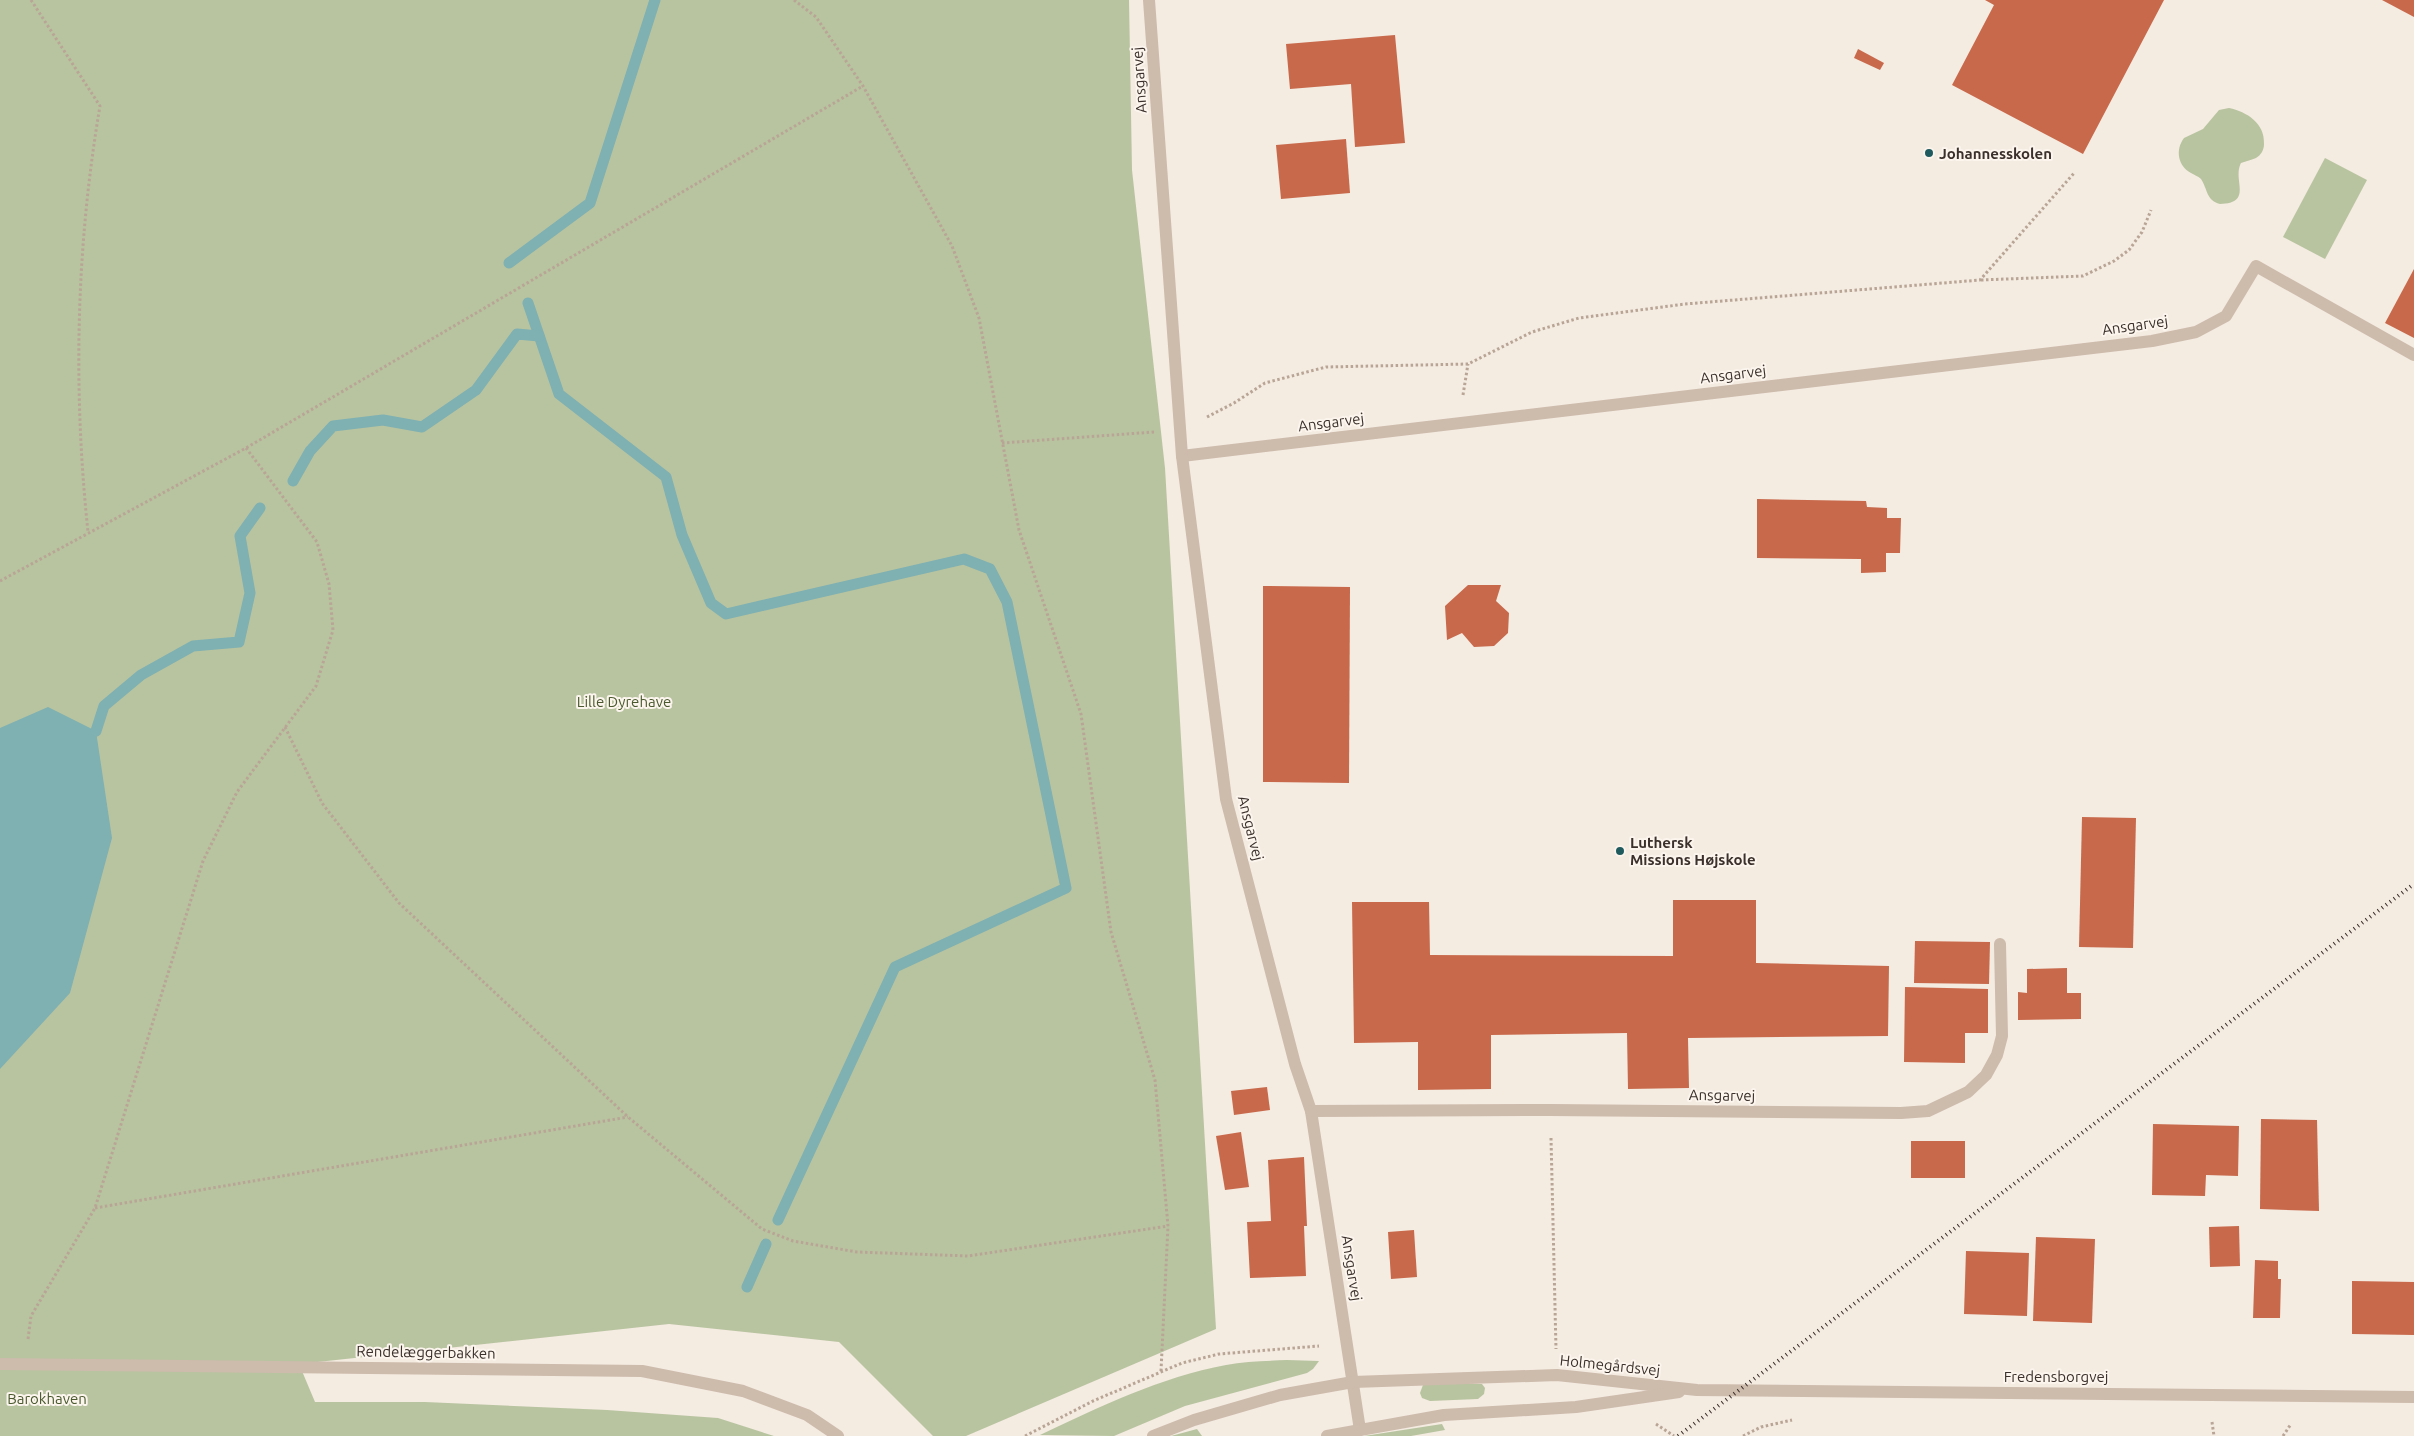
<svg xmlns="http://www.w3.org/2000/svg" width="2414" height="1436" viewBox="0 0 2414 1436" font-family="Ubuntu,sans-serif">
<rect width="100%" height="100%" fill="#f4ebe1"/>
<g fill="#b8c4a0">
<polygon points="0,0 1129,0 1132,170 1165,468 1216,1329 966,1436 933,1436 839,1342 669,1324 299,1364 315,1402 425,1402 607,1410 718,1418 774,1436 0,1436"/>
<path d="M2229,108C2247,112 2265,123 2264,144C2264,150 2261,155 2256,158C2252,160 2246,161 2241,163C2232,180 2254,203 2220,204C2206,200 2208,190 2201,179C2198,176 2194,175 2191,173C2178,166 2175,150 2184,138L2203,129L2219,110Z"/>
<polygon points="2325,158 2367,180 2325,259 2283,237"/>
<path d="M1287,1360L1319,1361L1313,1369L1307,1373L1185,1406L1114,1436L1040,1435C1099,1407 1161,1377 1226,1365C1245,1361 1267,1361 1287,1360Z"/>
<polygon points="1456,1383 1482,1384 1485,1388 1484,1394 1478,1399 1430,1401 1422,1398 1420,1393 1423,1385"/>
<polygon points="1442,1424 1445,1430 1411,1436 1364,1436"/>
<polygon points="1197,1429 1202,1436 1171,1436"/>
</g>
<polygon fill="#7fb0b2" points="48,707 96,731 112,838 70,993 0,1069 0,728"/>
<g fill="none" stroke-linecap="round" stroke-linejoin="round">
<g stroke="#7fb0b2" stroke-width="11">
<polyline points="509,263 590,203 655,0"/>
<polyline points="528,303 559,394 666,477 682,535 711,603 726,614 964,559 990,569 1007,602 1066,888 895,967 778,1220"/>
<polyline points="293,481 310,451 333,426 383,420 422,427 476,390 517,334 539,336"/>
<polyline points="96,731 104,706 141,675 193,646 239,642 250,593 240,536 260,508"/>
<polyline points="747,1287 766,1244"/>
</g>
</g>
<g fill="#c8694b">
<polygon points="1985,0 2164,0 2083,154 1952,85 1994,5"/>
<polygon points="2382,0 2414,0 2414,17"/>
<polygon points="1395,35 1405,143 1355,147 1351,84 1290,89 1286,44"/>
<polygon points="1858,49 1884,63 1880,70 1854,58"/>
<polygon points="1346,139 1350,193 1281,199 1276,145"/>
<polygon points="2414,269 2414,338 2385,323"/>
<polygon points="1757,499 1866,501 1867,507 1887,508 1887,518 1901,518 1900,553 1886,553 1886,572 1861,573 1861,559 1757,558"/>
<polygon points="1468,585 1501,585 1496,601 1509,613 1508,633 1494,646 1474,647 1462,633 1447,640 1445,606"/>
<polygon points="1263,586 1350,587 1349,783 1263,782"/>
<polygon points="2082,817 2136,818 2133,948 2079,947"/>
<polygon points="1673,900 1756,900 1756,963 1889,966 1888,1036 1688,1038 1689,1088 1628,1089 1627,1033 1491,1035 1491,1089 1418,1090 1418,1042 1354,1043 1352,902 1429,902 1430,955 1673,956"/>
<polygon points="1915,941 1990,942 1989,984 1914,983"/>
<polygon points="2067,968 2067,993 2081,993 2081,1019 2018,1020 2018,992 2027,993 2027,969"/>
<polygon points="1905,987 1988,989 1988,1033 1965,1033 1965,1063 1904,1062"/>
<polygon points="1267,1087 1270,1110 1234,1115 1231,1091"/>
<polygon points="2261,1119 2317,1120 2319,1211 2260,1209"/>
<polygon points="2153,1124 2239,1126 2238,1176 2206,1175 2205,1196 2152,1195"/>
<polygon points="1241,1132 1249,1187 1225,1190 1216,1136"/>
<rect x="1911" y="1141" width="54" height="37"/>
<polygon points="1304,1157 1307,1226 1304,1226 1306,1276 1250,1278 1247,1222 1271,1221 1268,1160"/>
<polygon points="2239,1226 2240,1266 2210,1267 2209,1227"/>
<polygon points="1414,1230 1417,1277 1391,1279 1388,1232"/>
<polygon points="2036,1237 2095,1239 2092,1323 2033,1321"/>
<polygon points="1966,1251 2029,1253 2027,1316 1964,1314"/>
<polygon points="2255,1260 2278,1261 2278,1279 2281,1279 2280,1318 2253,1318"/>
<polygon points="2352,1281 2414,1282 2414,1335 2352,1334"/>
</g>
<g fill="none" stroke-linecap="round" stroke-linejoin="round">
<g stroke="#b9a596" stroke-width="3" stroke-dasharray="2.5 2.5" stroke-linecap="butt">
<path d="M31,0L100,106C76,247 73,390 88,532"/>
<polyline points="794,0 816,17 863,86 952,246 979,318 1019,530 1081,714 1111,932 1155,1080 1168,1226 1161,1371"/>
<polyline points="1981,280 2083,276 2114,261 2129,250 2142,232 2151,210"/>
<polyline points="1463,395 1468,364"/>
<polyline points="1207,417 1234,403 1265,383 1326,367 1468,364 1532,332 1579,318 1685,304 1980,280 2075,172"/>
<polyline points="1002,443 1154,432"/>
<polyline points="0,581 246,448 863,86"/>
<polyline points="285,727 322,803 399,903 628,1117 762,1229 793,1241 857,1252 968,1256 1168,1226"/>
<polyline points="1551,1138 1556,1349"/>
<polyline points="95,1208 628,1117"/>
<polyline points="28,1339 31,1316 95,1208 203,861 237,792 316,686 333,630 329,584 317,542 246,448"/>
<polyline points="2212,1422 2214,1436"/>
<polyline points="1656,1424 1674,1436"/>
<polyline points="1025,1436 1093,1401 1182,1363 1219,1354 1319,1346"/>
<polyline points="1743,1436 1761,1427 1792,1420"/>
<polyline points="2283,1436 2291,1424"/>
</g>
<g stroke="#cdbbac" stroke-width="12">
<polyline points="1182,456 2152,341 2196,332 2226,316 2256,266 2414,355"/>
<polyline points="0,1364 642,1371 743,1391 807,1415 838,1436"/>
</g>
<g stroke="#cdbbac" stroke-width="12">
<polyline points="1149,0 1182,456 1226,799 1295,1064 1311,1111 1360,1430"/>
<polyline points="1311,1111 1550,1110 1901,1113 1928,1111 1968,1092 1986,1075 1997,1055 2002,1036 2000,944"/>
</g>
<g stroke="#cdbbac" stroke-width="12">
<polyline points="1153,1436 1194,1420 1280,1395 1353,1382 1557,1375 1697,1390 2414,1397"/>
<polyline points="1327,1436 1444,1415 1576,1407 1679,1392"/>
</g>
<polyline stroke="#3b302b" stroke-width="4" stroke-dasharray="1 4" stroke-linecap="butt" points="1678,1436 2414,884"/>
</g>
<g fill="#1f5a5e" stroke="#fbf5ee" stroke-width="2">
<circle cx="1929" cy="153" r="5"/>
<circle cx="1620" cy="851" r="5"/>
</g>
<g text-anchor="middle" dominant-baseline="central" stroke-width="4" stroke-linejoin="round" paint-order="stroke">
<g font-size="15" fill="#3b302b" stroke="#fbf5ee">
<text transform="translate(1139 80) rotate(-94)">Ansgarvej</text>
<text transform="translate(2135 325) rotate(-8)">Ansgarvej</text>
<text transform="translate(1733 374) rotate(-7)">Ansgarvej</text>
<text transform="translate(1331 422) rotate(-7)">Ansgarvej</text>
<text transform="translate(1251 828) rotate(76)">Ansgarvej</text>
<text transform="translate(1722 1095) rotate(1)">Ansgarvej</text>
<text transform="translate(1352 1268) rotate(81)">Ansgarvej</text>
<text transform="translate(426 1352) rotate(1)">Rendelæggerbakken</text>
<text transform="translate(1610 1365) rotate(6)">Holmegårdsvej</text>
<text x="2056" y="1376">Fredensborgvej</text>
</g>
<g font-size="15" font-weight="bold" fill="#3b302b" stroke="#fbf5ee" text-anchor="start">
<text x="1939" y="153">Johannesskolen</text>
<text x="1630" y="842">Luthersk<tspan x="1630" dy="17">Missions Højskole</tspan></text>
</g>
<g font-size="15" fill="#4a5a2e" stroke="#fbf5ee">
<text x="624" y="701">Lille Dyrehave</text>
<text x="47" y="1398">Barokhaven</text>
</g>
</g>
</svg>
